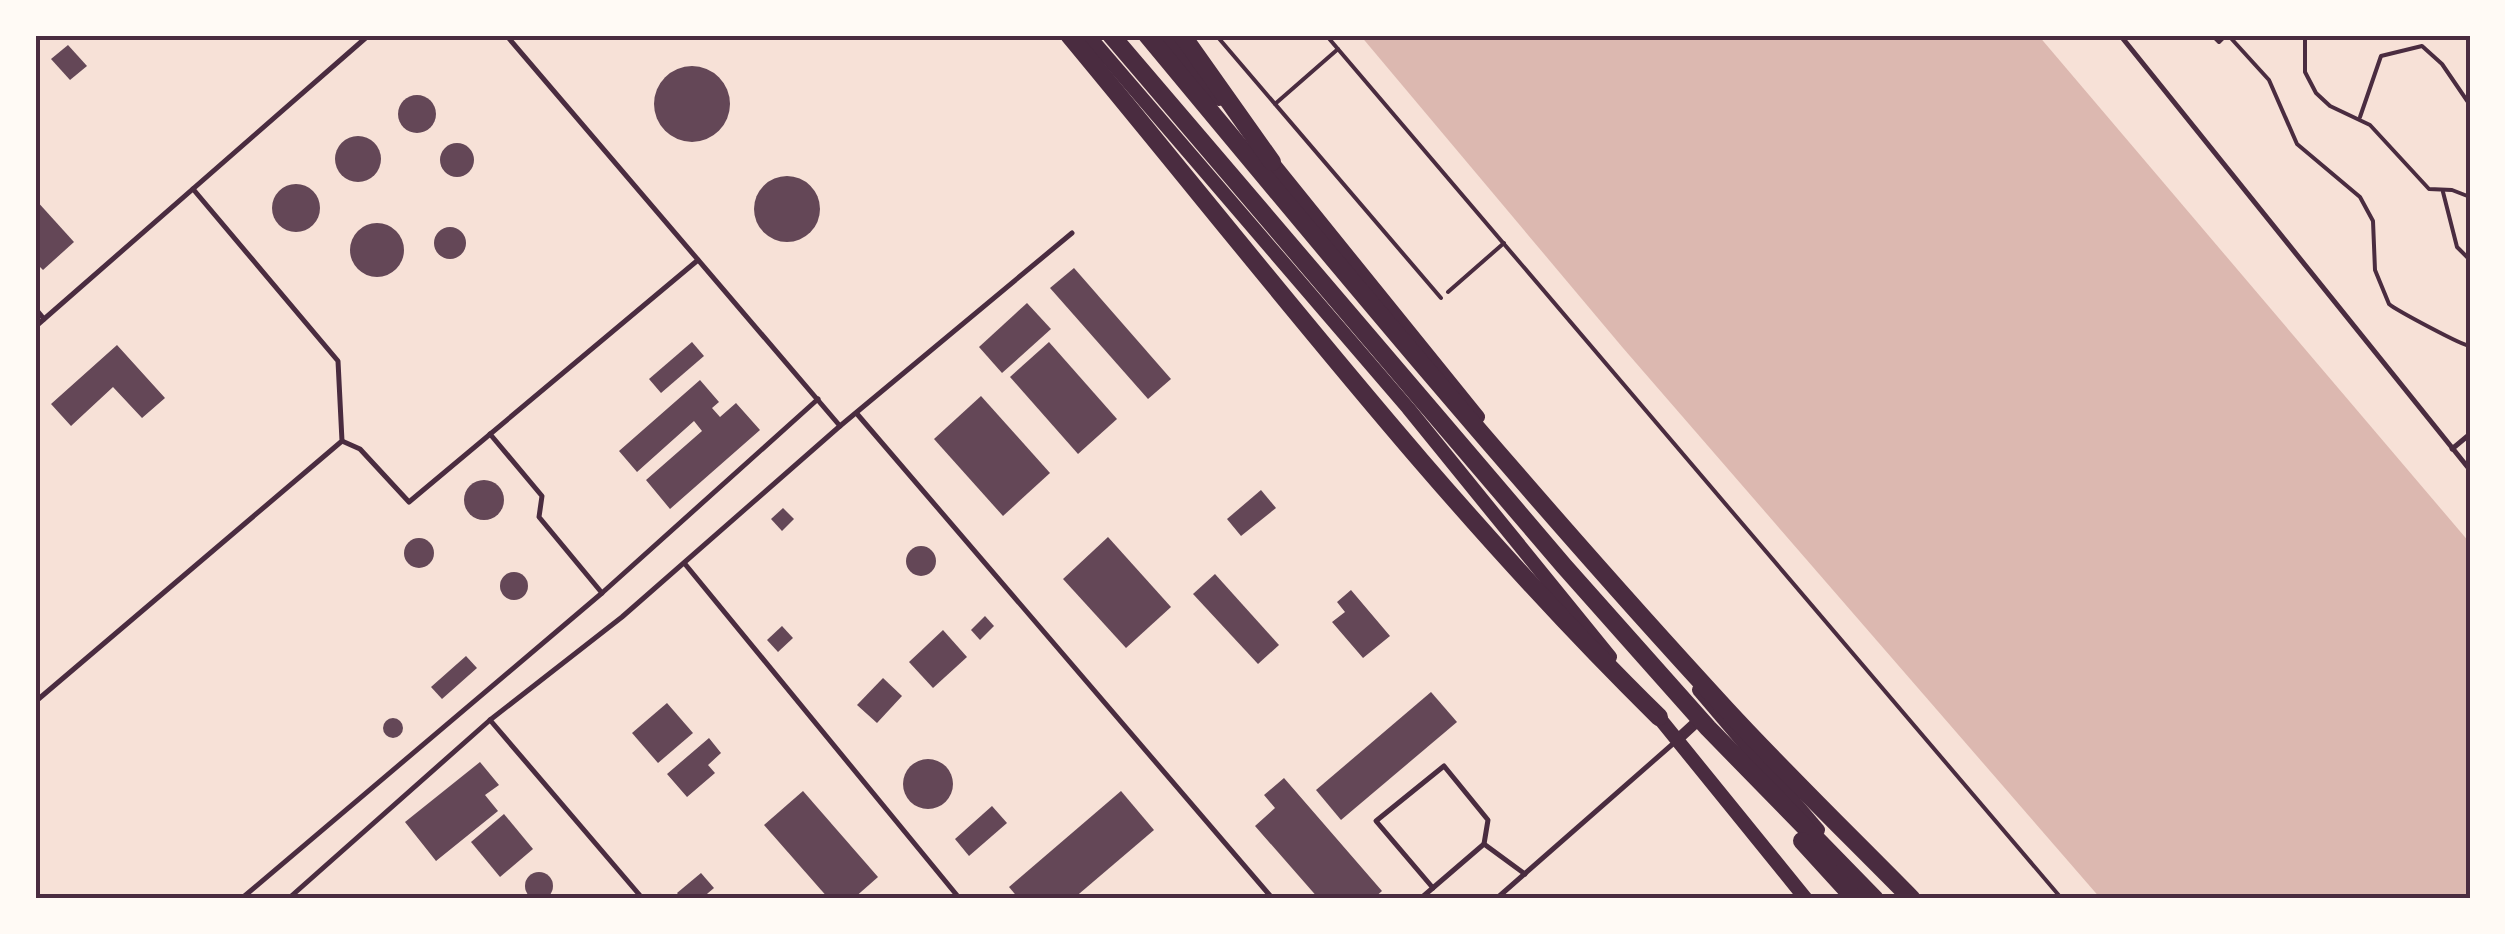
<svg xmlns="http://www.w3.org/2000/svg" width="2505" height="934" viewBox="0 0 2505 934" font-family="'Asap Condensed',sans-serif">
<rect width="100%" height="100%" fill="#f7e1d7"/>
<polygon fill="#dcb8b0" points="1360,35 2038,35 2470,543 2470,899 2101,899 1623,348"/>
<g fill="#644757">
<polygon points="68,45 87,66 70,80 51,59"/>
<circle cx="692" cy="104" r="38"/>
<circle cx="417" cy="114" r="19"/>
<circle cx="358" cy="159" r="23"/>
<circle cx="457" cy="160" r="17"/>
<circle cx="787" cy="209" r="33"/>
<circle cx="296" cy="208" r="24"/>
<polygon points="35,199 74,242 43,270 35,262"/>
<circle cx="377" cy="250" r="27"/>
<circle cx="450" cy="243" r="16"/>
<polygon points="1074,268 1171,379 1148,399 1050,288"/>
<polygon points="1027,303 1051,329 1002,373 979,347"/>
<polygon points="692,342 704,356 661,393 649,379"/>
<polygon points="1049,342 1117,419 1078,454 1010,377"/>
<polygon points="117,345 165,398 142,418 113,387 71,426 51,404"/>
<polygon points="700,380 719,402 712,408 720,417 736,403 760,430 670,509 646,480 702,431 694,421 637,472 619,451"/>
<polygon points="981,396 1050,473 1003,516 934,439"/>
<circle cx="484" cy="500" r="20"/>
<polygon points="1261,490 1276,508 1241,536 1227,519"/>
<polygon points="783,508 794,519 782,531 771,519"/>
<polygon points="1108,537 1171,607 1126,648 1063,579"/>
<circle cx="419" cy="553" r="15"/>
<circle cx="921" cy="561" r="15"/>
<circle cx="514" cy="586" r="14"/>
<polygon points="1215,574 1279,645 1258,664 1193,594"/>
<polygon points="1351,590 1390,636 1363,658 1332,622 1345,612 1337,602"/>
<polygon points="985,616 994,626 980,640 971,630"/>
<polygon points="782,626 793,638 778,652 767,640"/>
<polygon points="943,630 967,657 933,688 909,662"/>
<polygon points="466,656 477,668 442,699 431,687"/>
<polygon points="883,678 902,696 877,723 857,705"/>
<polygon points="1431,692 1457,722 1341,820 1316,790"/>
<polygon points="667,703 693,733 658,763 632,733"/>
<circle cx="393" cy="728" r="10"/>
<polygon points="709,738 721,753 708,765 715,773 687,797 667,774"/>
<circle cx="928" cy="784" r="25"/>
<polygon points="480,762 499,785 485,795 498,811 436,861 405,822"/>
<polygon points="1284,778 1382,891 1373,899 1319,899 1255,826 1275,808 1264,795"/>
<polygon points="803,791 878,877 853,899 829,899 764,825"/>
<polygon points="1121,791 1154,830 1073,899 1019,899 1009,887"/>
<polygon points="992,806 1007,823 969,856 955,839"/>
<polygon points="504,814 533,849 500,877 471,842"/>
<circle cx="539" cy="886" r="14"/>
<polygon points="701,873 714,888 701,899 682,899 677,893"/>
</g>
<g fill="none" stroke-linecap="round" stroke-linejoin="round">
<g stroke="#4a2c40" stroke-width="4">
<polyline points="1216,35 1441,298"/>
<polyline points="1326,35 2062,899"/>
<polyline points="2212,35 2219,42 2226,35"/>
<path d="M2228,35L2269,80L2297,144L2360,197L2373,221L2375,270L2389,304C2396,310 2463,346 2470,346"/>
<polyline points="2305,35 2305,72 2316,93 2330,106 2370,125 2429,189 2452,190 2470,197"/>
<polyline points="1275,104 1338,49"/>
<polyline points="2360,117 2381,56 2422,46 2442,64 2470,105"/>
<polyline points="2443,192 2457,247 2470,260"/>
<polyline points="1448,292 1504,243"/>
</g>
<g stroke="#4a2c40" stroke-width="5">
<polyline points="506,35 840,426"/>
<polyline points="2120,35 2470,470"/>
<polyline points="35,308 44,319"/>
<polyline points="35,327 369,35"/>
<polyline points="858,415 1273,899"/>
<polyline points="490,434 542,496 539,517 602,593"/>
<polyline points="342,441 360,449 409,502 698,260"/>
<polyline points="2452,449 2470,434"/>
<polyline points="685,564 960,899"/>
<polyline points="35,702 342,441 338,361 193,189"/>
<polyline points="490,720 643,899"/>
<polyline points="1433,888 1376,821 1444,766 1488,820 1484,844"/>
<polyline points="241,899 602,593 818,399"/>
<polyline points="288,899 490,720 622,617 840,426 1072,233"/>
<polyline points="1420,899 1484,844 1525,874"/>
<polyline points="1496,899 1675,742"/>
</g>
<polyline stroke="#4a2c40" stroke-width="11" points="1677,740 1702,717"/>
<g stroke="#4a2c40" stroke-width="14">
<polyline points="1088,35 1408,408 1610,657"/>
<polyline points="1164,35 1219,99"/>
<polyline points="1268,157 1478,417"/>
<polyline points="1699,690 1818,830"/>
<polyline points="1652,709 1806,899"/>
</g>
<g stroke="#4a2c40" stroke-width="18">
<path d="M1069,35C1261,266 1444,506 1659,717"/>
<polyline points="1111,35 1564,566 1708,728 1875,899"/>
<path d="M1147,35C1336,263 1525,491 1726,709C1786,774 1850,836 1912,899"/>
<polyline points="1182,35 1272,162"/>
<polyline points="1802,841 1855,899"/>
</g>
</g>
<rect width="2505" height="934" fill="none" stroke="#fffaf5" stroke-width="75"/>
<rect x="38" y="38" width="2430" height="858" fill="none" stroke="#4a2c40" stroke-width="4"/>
</svg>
